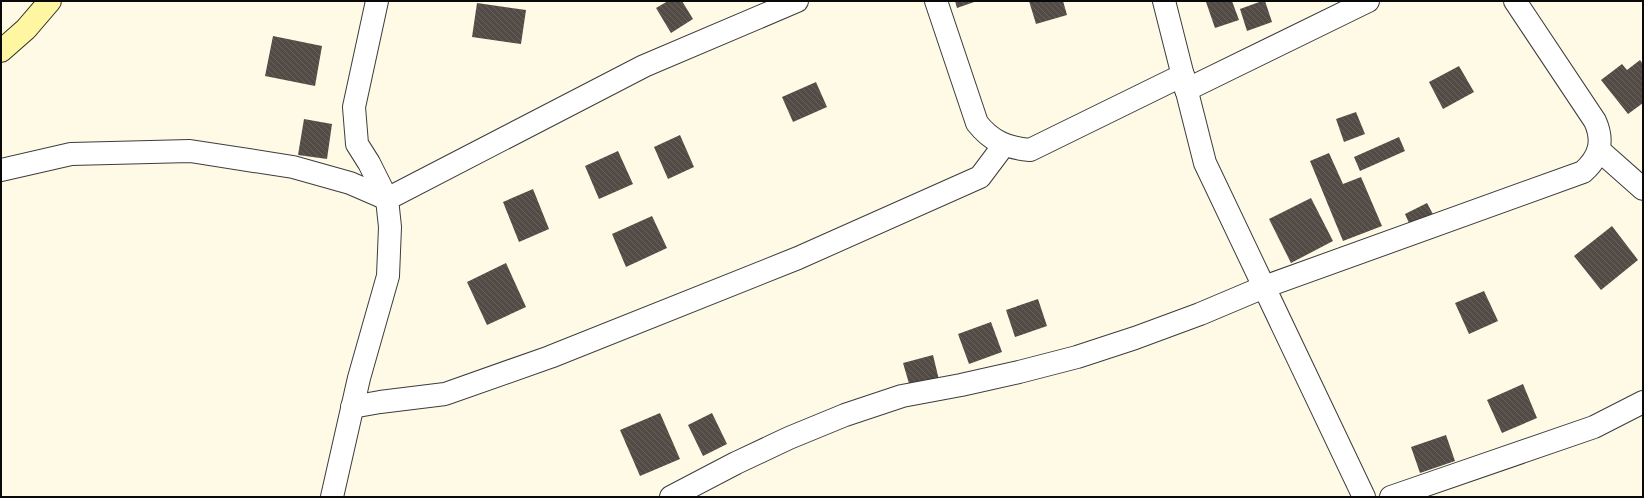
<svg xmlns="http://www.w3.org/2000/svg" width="1644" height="498" viewBox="0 0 1644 498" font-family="'PT Serif',serif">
<defs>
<pattern id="building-back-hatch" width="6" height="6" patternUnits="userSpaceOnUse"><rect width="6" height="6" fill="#534b45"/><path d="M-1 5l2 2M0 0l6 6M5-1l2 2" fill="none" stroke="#67605b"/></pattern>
</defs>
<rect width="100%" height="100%" fill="#fffae6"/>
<g fill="url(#building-back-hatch)">
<polygon points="668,1 682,1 693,19 671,33 656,8"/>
<polygon points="955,1 977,1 957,8"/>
<polygon points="1029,1 1063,1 1067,15 1036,24"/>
<polygon points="1208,1 1232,1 1239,20 1215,28 1206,2"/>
<polygon points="1262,1 1265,1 1272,22 1247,31 1240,9"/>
<polygon points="477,3 526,10 521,44 472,37"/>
<polygon points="273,36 322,46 315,86 265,76"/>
<polygon points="1640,60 1643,64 1643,103 1628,114 1601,80 1622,64 1627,70"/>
<polygon points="1459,66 1474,92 1443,109 1429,82"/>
<polygon points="816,82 827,107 793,122 782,97"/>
<polygon points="1356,112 1365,134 1344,142 1336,119"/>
<polygon points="304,119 332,124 327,159 298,155"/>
<polygon points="680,135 694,167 668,179 654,147"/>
<polygon points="1399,137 1405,151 1360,171 1354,157"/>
<polygon points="618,151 633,184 599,199 585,166"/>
<polygon points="1329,153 1343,184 1361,177 1382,226 1343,241 1310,161"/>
<polygon points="533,189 549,229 519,242 503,202"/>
<polygon points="1311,198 1333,241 1291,263 1269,219"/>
<polygon points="1427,203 1435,218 1412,230 1405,214"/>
<polygon points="652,216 667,248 626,267 612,234"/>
<polygon points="1612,226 1638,260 1601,290 1574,256"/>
<polygon points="506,263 526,307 487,325 467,282"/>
<polygon points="1484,291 1498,321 1469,334 1455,303"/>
<polygon points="1038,299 1047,326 1015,337 1006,310"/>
<polygon points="991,322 1002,352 969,364 958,334"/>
<polygon points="933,355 939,380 910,387 903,363"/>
<polygon points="1523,384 1537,418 1502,433 1487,400"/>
<polygon points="660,413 680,459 640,476 620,430"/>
<polygon points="712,413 727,444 703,456 688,425"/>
<polygon points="1446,435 1455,461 1420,473 1411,447"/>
</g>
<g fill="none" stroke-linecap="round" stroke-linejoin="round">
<g stroke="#3c3c3c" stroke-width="24">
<g id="minor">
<path d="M936,1L977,123C991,141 1007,148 1030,150L1183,75"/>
<polyline points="1164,1 1205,163 1364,497"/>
<polyline points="1186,90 1368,1"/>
<polyline points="1599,150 1643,189"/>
<polyline points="1,170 71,154 190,151 293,167 350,183 387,199"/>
<polyline points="387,199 644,66 797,1"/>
<polyline points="352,407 380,402 445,394 550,357 798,258 980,177 1004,145"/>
<polyline points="332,497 359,378 388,276 390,227 387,199 369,163 357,144 354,107 377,1"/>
<path d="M671,497L736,463L789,438L845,415L902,396L961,385L1019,372L1077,357L1135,338L1200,314L1264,287L1583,172C1600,157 1604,141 1595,121L1515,1"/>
<polyline points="1391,497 1594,427 1643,402"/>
</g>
</g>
<g stroke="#2b2b2b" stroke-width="24">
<polyline id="secondary" points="1,51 26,29 50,1"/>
</g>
<use href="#minor" stroke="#fff" stroke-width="22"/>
<use href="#secondary" stroke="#fff6a1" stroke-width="22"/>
</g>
<rect width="1644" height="498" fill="none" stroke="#090909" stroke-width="4"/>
</svg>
